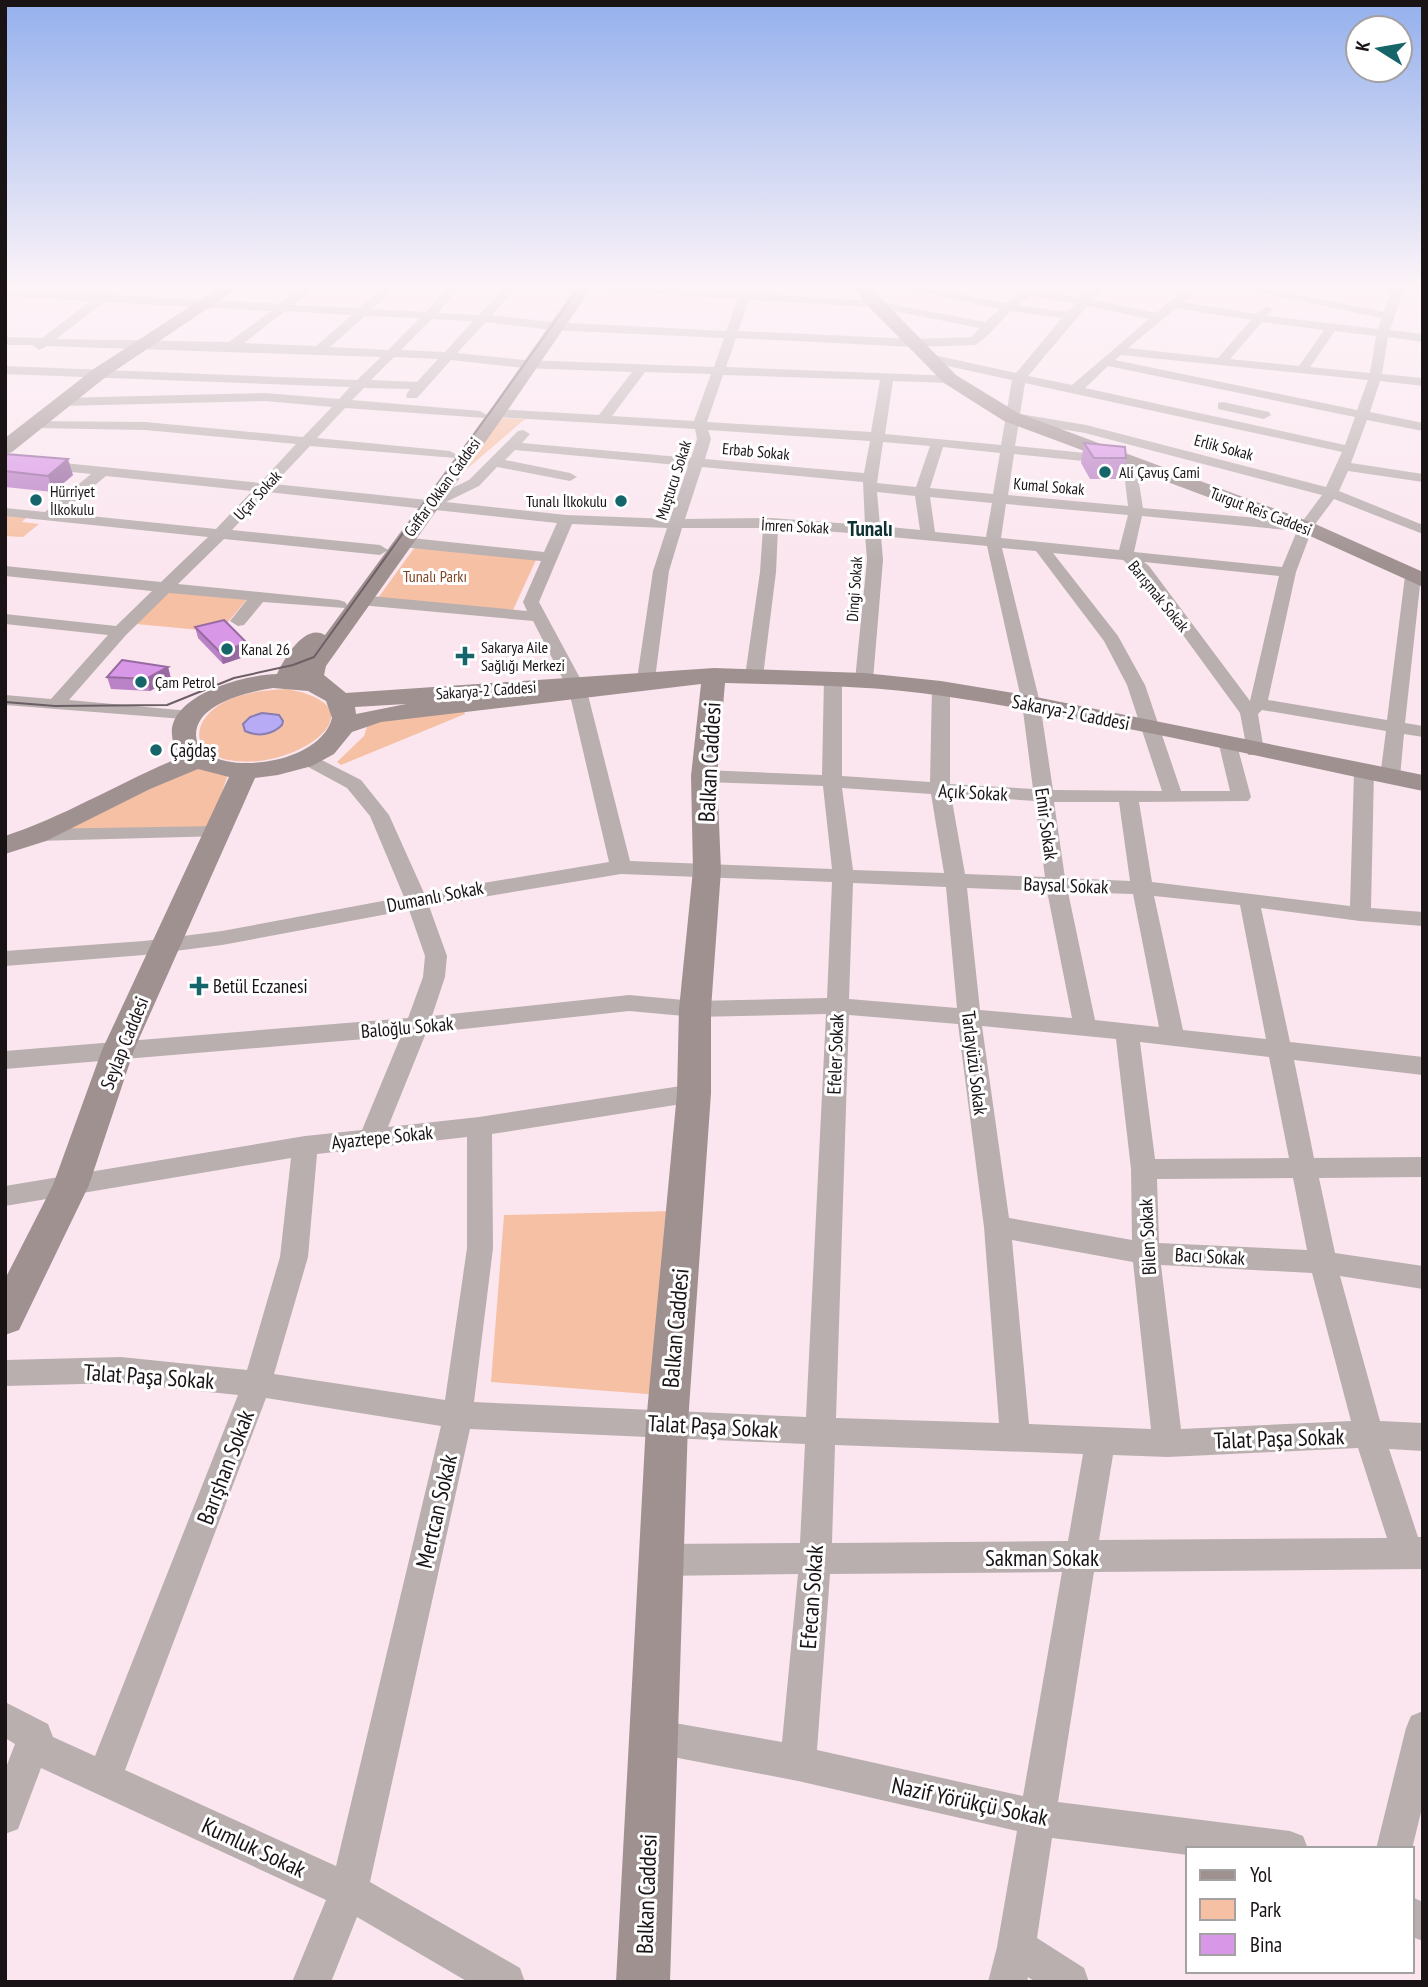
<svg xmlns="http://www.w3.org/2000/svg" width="1428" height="1987" viewBox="0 0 1428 1987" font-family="'PT Sans Narrow',sans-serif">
<rect width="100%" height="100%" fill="#fbe6ef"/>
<g fill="#f6c0a4">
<polygon points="501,418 525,419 454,480"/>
<polygon points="5,512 30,514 22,522 39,524 23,537 5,536"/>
<polygon points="415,547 536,560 513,610 378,598"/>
<polygon points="172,587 251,595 227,623 200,630 136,624"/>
<path d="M286,689C388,706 294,773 229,760C185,751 194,716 228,700C247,692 266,690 286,689Z"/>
<polygon points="464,710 465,714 341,765 337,762 364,736 369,721"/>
<polygon points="192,763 229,771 210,829 58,832"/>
<polygon points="673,1211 660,1395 491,1382 504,1215"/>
</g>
<path fill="#b6abf4" stroke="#877db1" stroke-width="2" d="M262,713L279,715L283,721L282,725C272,735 258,737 245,731L243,724L250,717Z"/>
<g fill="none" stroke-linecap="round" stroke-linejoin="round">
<g fill="#b9afaf" fill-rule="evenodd">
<path d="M307,284H319L294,305L359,308L387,284H399L372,309L426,312L451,284H462L438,313L479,315L508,284H519L492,315L551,322L726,331L738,299L542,287L537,284H600L875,301L985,322L1000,309L882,284H905L1006,303L1020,292L990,284H1012L1081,298L1096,284H1107L1092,300L1156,313L1191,284H1203L1183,302L1256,314L1267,306L1273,309L1267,316L1378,329L1382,318L1221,284H1244L1384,312L1393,284H1405L1390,330L1423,334V342L1388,337L1382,374L1423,378V386L1380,381L1370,412L1423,423V431L1367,420L1351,463L1423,474V482L1348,471L1339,491L1423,525V534L1334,499L1313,527L1296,572L1268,700L1387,720L1405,576L1407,573H1419L1421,576L1405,723L1423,726V737L1404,734L1400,777L1397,781L1390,783L1380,777L1386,731L1262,710L1258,714L1264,751L1262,755H1248L1240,713L1137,572L1123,560L1053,553L1118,636L1145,685L1181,791H1230L1219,745L1228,739L1237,745L1251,797L1248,801L1139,802L1152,882L1350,906L1354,772L1364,766L1374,772L1371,908L1423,912V926L1360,921L1261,908L1290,1042L1423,1057V1075L1294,1060L1314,1158L1423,1157V1177L1319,1178L1335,1253L1423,1266V1289L1340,1276L1380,1421L1423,1423V1451L1389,1449L1418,1537H1423V1569L1094,1572L1058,1802L1290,1831L1303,1836L1308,1849H1188V1855L1052,1838L1037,1938L1084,1968L1089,1982H1035L1028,1977L1027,1982H988L997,1947L1017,1831L798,1781L652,1753L640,1748L635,1736L640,1724L652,1719L782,1742L798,1574L661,1576L650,1571L645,1560L650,1549L661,1544L800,1543L805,1444L470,1429L370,1882L520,1968L525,1982H468L357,1917L331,1982H292L326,1900L41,1768L18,1829L5,1834V1770L15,1744L5,1738V1702L48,1724L53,1737L95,1756L238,1395L121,1383L5,1386V1360L121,1357L247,1370L280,1257L291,1158L5,1206V1186L305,1136L362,1130L401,1036L5,1069V1051L408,1018L423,977L425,956L409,910L222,945L144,955L5,966V951L144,941L222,931L404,897L370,816L347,788L299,762L297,758L299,754L306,752L361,780L389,815L424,893L609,862L569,691L533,621L360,605L352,600L360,595L527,611L523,602L541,561L402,547L394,542L402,537L544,552L557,523L267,492L232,530L380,545L388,550L380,555L224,539L178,584L339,600L345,602L347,605L345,608L263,602L244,625L238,626L230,621L247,600L169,593L126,635L69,700L190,711L196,712L199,716L196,720L5,705V695L51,699L108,635L5,624V614L116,626L152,591L5,576V566L161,582L208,537L5,516V508L45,512L91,474L5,465V457L260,483L296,444L145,430L34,428L27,424L29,421L145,422L303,437L332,407L265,401L61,406L54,402L61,398L265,393L339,399L350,387L5,374V366L357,380L381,357L47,346L39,350L33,345H5V337L42,338L91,301L5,296V290L99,295L106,292L111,295L280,304ZM1031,295L1076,304L1067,312L1018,305ZM749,300L875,307L979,328L972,337L914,339L738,331ZM104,302L271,311L229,342L56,339ZM1087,306L1149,319L1072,385L1028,376ZM1176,308L1251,320L1218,358L1128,348ZM285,311L352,315L316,346L244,343ZM1011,311L1062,318L1016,373L929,354L923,358L929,362L1012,380L1001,445L885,434L893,381L950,383L954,382V376L726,367L736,338L914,347L975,345C986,340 1001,320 1011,311ZM365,316L420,318L388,350L330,347ZM432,319L473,321L445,352L401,350ZM486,322L551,330L724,338L714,367L524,360L457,353ZM1262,322L1324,330L1299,366L1230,359ZM1335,331L1376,336L1370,373L1310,367ZM1121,355L1368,380L1357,410L1115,360ZM394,357L438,359L417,382L371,380ZM451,360L524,368L632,372L599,415L497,409L490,413L497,417L695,429L697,439L691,458L522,443L530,434L523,430L518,431L469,480L427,500L274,484L310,446L455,458L457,455L450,451L317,438L345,408L485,418L487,415L480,411L352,400L364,388L410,389L406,395L407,398H417ZM1108,366L1355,417L1345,445L1085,388ZM645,372L711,374L694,421L612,416ZM723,375L880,380L871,432L707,422ZM1025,383L1342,452L1326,487L1086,425L1020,414ZM1019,422L1085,433L1322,495L1302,522L1143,508L1135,458L1015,446ZM708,430L870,441L864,473L705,459L711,439ZM883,442L930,446L916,487L877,483ZM943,447L1000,453L993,494L930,488ZM515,450L688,466L670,519L566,515L446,502L479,486L497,467L570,481L577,477L570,473L505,460ZM1014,454L1123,465L1128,506L1008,495ZM702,467L863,482L865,525L771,518L685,519ZM106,476L252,491L216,529L61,513ZM877,492L915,496L920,530L880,526ZM930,497L992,503L986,537L935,532ZM1006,504L1128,515L1119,550L1001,538ZM1142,516L1297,531L1282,567L1134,552ZM572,524L667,528L653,571L637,679L646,684L655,679L669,571L682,528H763L760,572L745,676L754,681L763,676L776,572L778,528L865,534L867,560L855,680L864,685L873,680L883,560L881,536L987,546L1022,703L1033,789L950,784V688L941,683L932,688L930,782L842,776V678L833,673L824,678L822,775L704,770L694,776L704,782L823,786L832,869L630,861L587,691L539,602ZM1002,548L1036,551L1104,641L1127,685L1162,791L1053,790L1040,703ZM1144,562L1279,576L1250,701L1149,566ZM842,788L931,794L944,873L853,870ZM951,795L1035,801L1045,877L965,874ZM1054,802H1119L1130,881L1065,878ZM621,874L832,882L827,998L695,1001L629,995L432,1016L445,977L447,956L429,906ZM853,883L946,887L957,1008L849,999ZM967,888L1047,891L1072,1018L980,1010ZM1068,892L1133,894L1159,1027L1095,1020ZM1154,896L1240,905L1266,1039L1183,1030ZM629,1011L695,1017L826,1014L806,1417L474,1402L493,1248L492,1134L694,1102L703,1099L706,1093L703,1087L694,1084L479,1117L388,1127L426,1033ZM849,1015L958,1024L984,1227L999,1423L836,1418ZM982,1026L1116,1039L1131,1169L1132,1240L1009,1218ZM1140,1042L1269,1057L1289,1158L1155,1159ZM467,1137V1248L445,1400L274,1374L308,1257L317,1154ZM1293,1178L1307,1250L1159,1243L1157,1179ZM1012,1240L1133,1262L1151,1429L1029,1424ZM1161,1265L1312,1273L1351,1421L1181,1429ZM266,1398L441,1426L336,1866L125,1770ZM835,1445L1083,1454L1068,1541L832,1543ZM1358,1448L1387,1538L1099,1540L1113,1455L1168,1457ZM1062,1572L1023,1796L817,1750L830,1574Z"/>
<polygon points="1223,402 1269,412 1271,415 1264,419 1218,409 1218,403"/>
<polygon points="216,826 223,828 226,832 223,836 36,841 29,839 26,835 29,831 36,829"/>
<polygon points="1423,1711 1423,1804 1412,1849 1376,1849 1406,1728 1411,1716"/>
<polygon points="1412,1897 1423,1902 1423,1941 1412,1937"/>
</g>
<g fill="#a09191" fill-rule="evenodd">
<polygon points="225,284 244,284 107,376 12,452 5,454 5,438 95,368"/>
<path d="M578,284H594L503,417L326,666L324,675L346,693L714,668L864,673L941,681L1031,696L1423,775V791C1263,758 1104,720 943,696C871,685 798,685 725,683L717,776L721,870L711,1009V1093L688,1423L670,1982H616L646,1423L677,1093L679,1009L693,870L691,776L701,684L381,722L352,732L334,754L312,766L278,775L255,778L134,1050L89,1185L19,1330L5,1335V1279L53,1185L102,1050L229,777L198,769L150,789L46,841L5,854V836C66,816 122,781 181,757C142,703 238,675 277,674C285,657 305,623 325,635L491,409ZM273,688L308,691L326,701L332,718C322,759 244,773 211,756C203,751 196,745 196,735C196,703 249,692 273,688ZM406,704L356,714L355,707Z"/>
<polygon points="851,284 867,284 956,375 1018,413 1313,523 1423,572 1423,587 1299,531 1004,421 944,383 869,307"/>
</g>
<polyline stroke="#6b5f65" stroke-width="2" points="5,702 55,706 167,705 234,678 293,665 314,657 582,284"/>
</g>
<g fill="#bb83c7">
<polygon points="1084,443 1126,458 1122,479 1090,479 1081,463"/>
<polygon points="5,454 73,475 53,492 5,487"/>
<polygon points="195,627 250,655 223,664 198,638"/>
<polygon points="168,667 171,679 150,691 111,689 107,677"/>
</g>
<g fill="#986aa2">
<polygon points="68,459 73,475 53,492 48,476"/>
<polygon points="247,643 250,655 223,664 220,652"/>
<polygon points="168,667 171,679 150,691 146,679"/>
</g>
<g fill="#d998e7" stroke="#986aa2" stroke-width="2">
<polygon points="1084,443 1125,447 1126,458 1094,458"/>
<polygon points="5,454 68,459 48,476 5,471"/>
<polygon points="224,620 247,643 220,652 195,627"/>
<polygon points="122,660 168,667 146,679 107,677"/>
</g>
<linearGradient id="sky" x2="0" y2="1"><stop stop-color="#94b0ed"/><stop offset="0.51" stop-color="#fdf4f8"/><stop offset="1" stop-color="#fdf4f8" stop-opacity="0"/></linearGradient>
<rect width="1428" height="562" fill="url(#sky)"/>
<g fill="#16656a" stroke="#fff" stroke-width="2.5">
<circle cx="1105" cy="472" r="7"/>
<circle cx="36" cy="500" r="7"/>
<circle cx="621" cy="501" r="7"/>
<circle cx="227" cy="649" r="7"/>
<path d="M461.5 645.5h7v7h7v7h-7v7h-7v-7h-7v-7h7z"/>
<circle cx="141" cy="682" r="7"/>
<circle cx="156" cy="750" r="7"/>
<path d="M195.5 975.5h7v7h7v7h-7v7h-7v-7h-7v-7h7z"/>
</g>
<g text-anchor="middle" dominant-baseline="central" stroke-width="6" stroke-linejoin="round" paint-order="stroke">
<g font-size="16" fill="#191316" stroke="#fff">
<text transform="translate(1224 447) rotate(15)">Erlik Sokak</text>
<text transform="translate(756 451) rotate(5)">Erbab Sokak</text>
<text transform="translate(673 480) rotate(-72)">Muştucu Sokak</text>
<text transform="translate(1049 486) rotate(5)">Kumal Sokak</text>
<text transform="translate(442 487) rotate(-54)">Gaffar Okkan Caddesi</text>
<text transform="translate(257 495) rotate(-47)">Uçar Sokak</text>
<text transform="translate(1261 511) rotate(21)">Turgut Reis Caddesi</text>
<text transform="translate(795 526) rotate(3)">İmren Sokak</text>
<text transform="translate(854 589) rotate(-86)">Dingi Sokak</text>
<text transform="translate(1159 596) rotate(51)">Barışmak Sokak</text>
<text transform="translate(486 690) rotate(-4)">Sakarya-2 Caddesi</text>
</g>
<g font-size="16" fill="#191316" stroke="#fff" text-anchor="start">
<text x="1119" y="472">Ali Çavuş Cami</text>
<text x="50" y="491">Hürriyet<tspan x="50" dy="18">İlkokulu</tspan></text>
<text x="607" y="501" text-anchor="end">Tunalı İlkokulu</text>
<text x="481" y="647">Sakarya Aile<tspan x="481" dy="18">Sağlığı Merkezi</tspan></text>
<text x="241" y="649">Kanal 26</text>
<text x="155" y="682">Çam Petrol</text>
</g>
<g font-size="16" fill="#804420" stroke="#fff">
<text x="435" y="576">Tunalı Parkı</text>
</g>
<g font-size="19" fill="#191316" stroke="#fff">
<text transform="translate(1071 712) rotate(11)">Sakarya-2 Caddesi</text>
<text transform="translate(973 792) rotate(3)">Açık Sokak</text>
<text transform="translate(1047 824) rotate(82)">Emir Sokak</text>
<text transform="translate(1066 885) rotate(2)">Baysal Sokak</text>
<text transform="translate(435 896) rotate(-11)">Dumanlı Sokak</text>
<text transform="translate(407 1027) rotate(-5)">Baloğlu Sokak</text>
<text transform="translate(124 1043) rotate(-68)">Seylap Caddesi</text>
<text transform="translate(835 1054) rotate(-88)">Efeler Sokak</text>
<text transform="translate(975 1063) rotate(83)">Tarlayüzü Sokak</text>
<text transform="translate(382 1137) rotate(-6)">Ayaztepe Sokak</text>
<text transform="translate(1147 1237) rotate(-93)">Bilen Sokak</text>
<text transform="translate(1210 1256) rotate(3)">Bacı Sokak</text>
</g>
<g font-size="19" fill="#191316" stroke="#fff" text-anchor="start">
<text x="170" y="750">Çağdaş</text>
<text x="213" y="986">Betül Eczanesi</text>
</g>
<g font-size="21" font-weight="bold" fill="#0d3133" stroke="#fff">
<text x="870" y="528">Tunalı</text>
</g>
<g font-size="23" fill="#191316" stroke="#fff">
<text transform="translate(709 762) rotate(-87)">Balkan Caddesi</text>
<text transform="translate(675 1328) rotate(-85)">Balkan Caddesi</text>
<text transform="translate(149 1376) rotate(4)">Talat Paşa Sokak</text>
<text transform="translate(713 1426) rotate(3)">Talat Paşa Sokak</text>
<text transform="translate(1279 1438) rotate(-2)">Talat Paşa Sokak</text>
<text transform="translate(225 1467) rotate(-69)">Barışhan Sokak</text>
<text transform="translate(436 1511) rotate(-77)">Mertcan Sokak</text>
<text x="1042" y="1557">Sakman Sokak</text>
<text transform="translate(811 1597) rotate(-86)">Efecan Sokak</text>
<text transform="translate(970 1801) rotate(12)">Nazif Yörükçü Sokak</text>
<text transform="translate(254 1847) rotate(25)">Kumluk Sokak</text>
<text transform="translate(646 1894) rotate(-88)">Balkan Caddesi</text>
</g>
</g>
<rect width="1428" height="1987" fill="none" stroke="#191316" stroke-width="14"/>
<rect x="1186" y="1847" width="228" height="126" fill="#ffffff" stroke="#a3a1a2" stroke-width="2"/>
<rect x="1200" y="1870" width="35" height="10" fill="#a09191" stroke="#a3a1a2" stroke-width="2"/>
<text x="1250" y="1882" font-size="21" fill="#191316">Yol</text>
<rect x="1200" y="1899" width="35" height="21" fill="#f6c0a4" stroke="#a3a1a2" stroke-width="2"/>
<text x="1250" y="1917" font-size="21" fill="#191316">Park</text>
<rect x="1200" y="1934" width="35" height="21" fill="#d998e7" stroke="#a3a1a2" stroke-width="2"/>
<text x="1250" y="1952" font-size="21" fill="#191316">Bina</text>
<g transform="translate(1379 49) rotate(281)"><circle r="33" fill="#ffffff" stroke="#a3a1a2" stroke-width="2"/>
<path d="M0-5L12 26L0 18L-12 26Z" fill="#16656a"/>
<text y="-10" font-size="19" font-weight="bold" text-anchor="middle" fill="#191316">K</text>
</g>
</svg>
